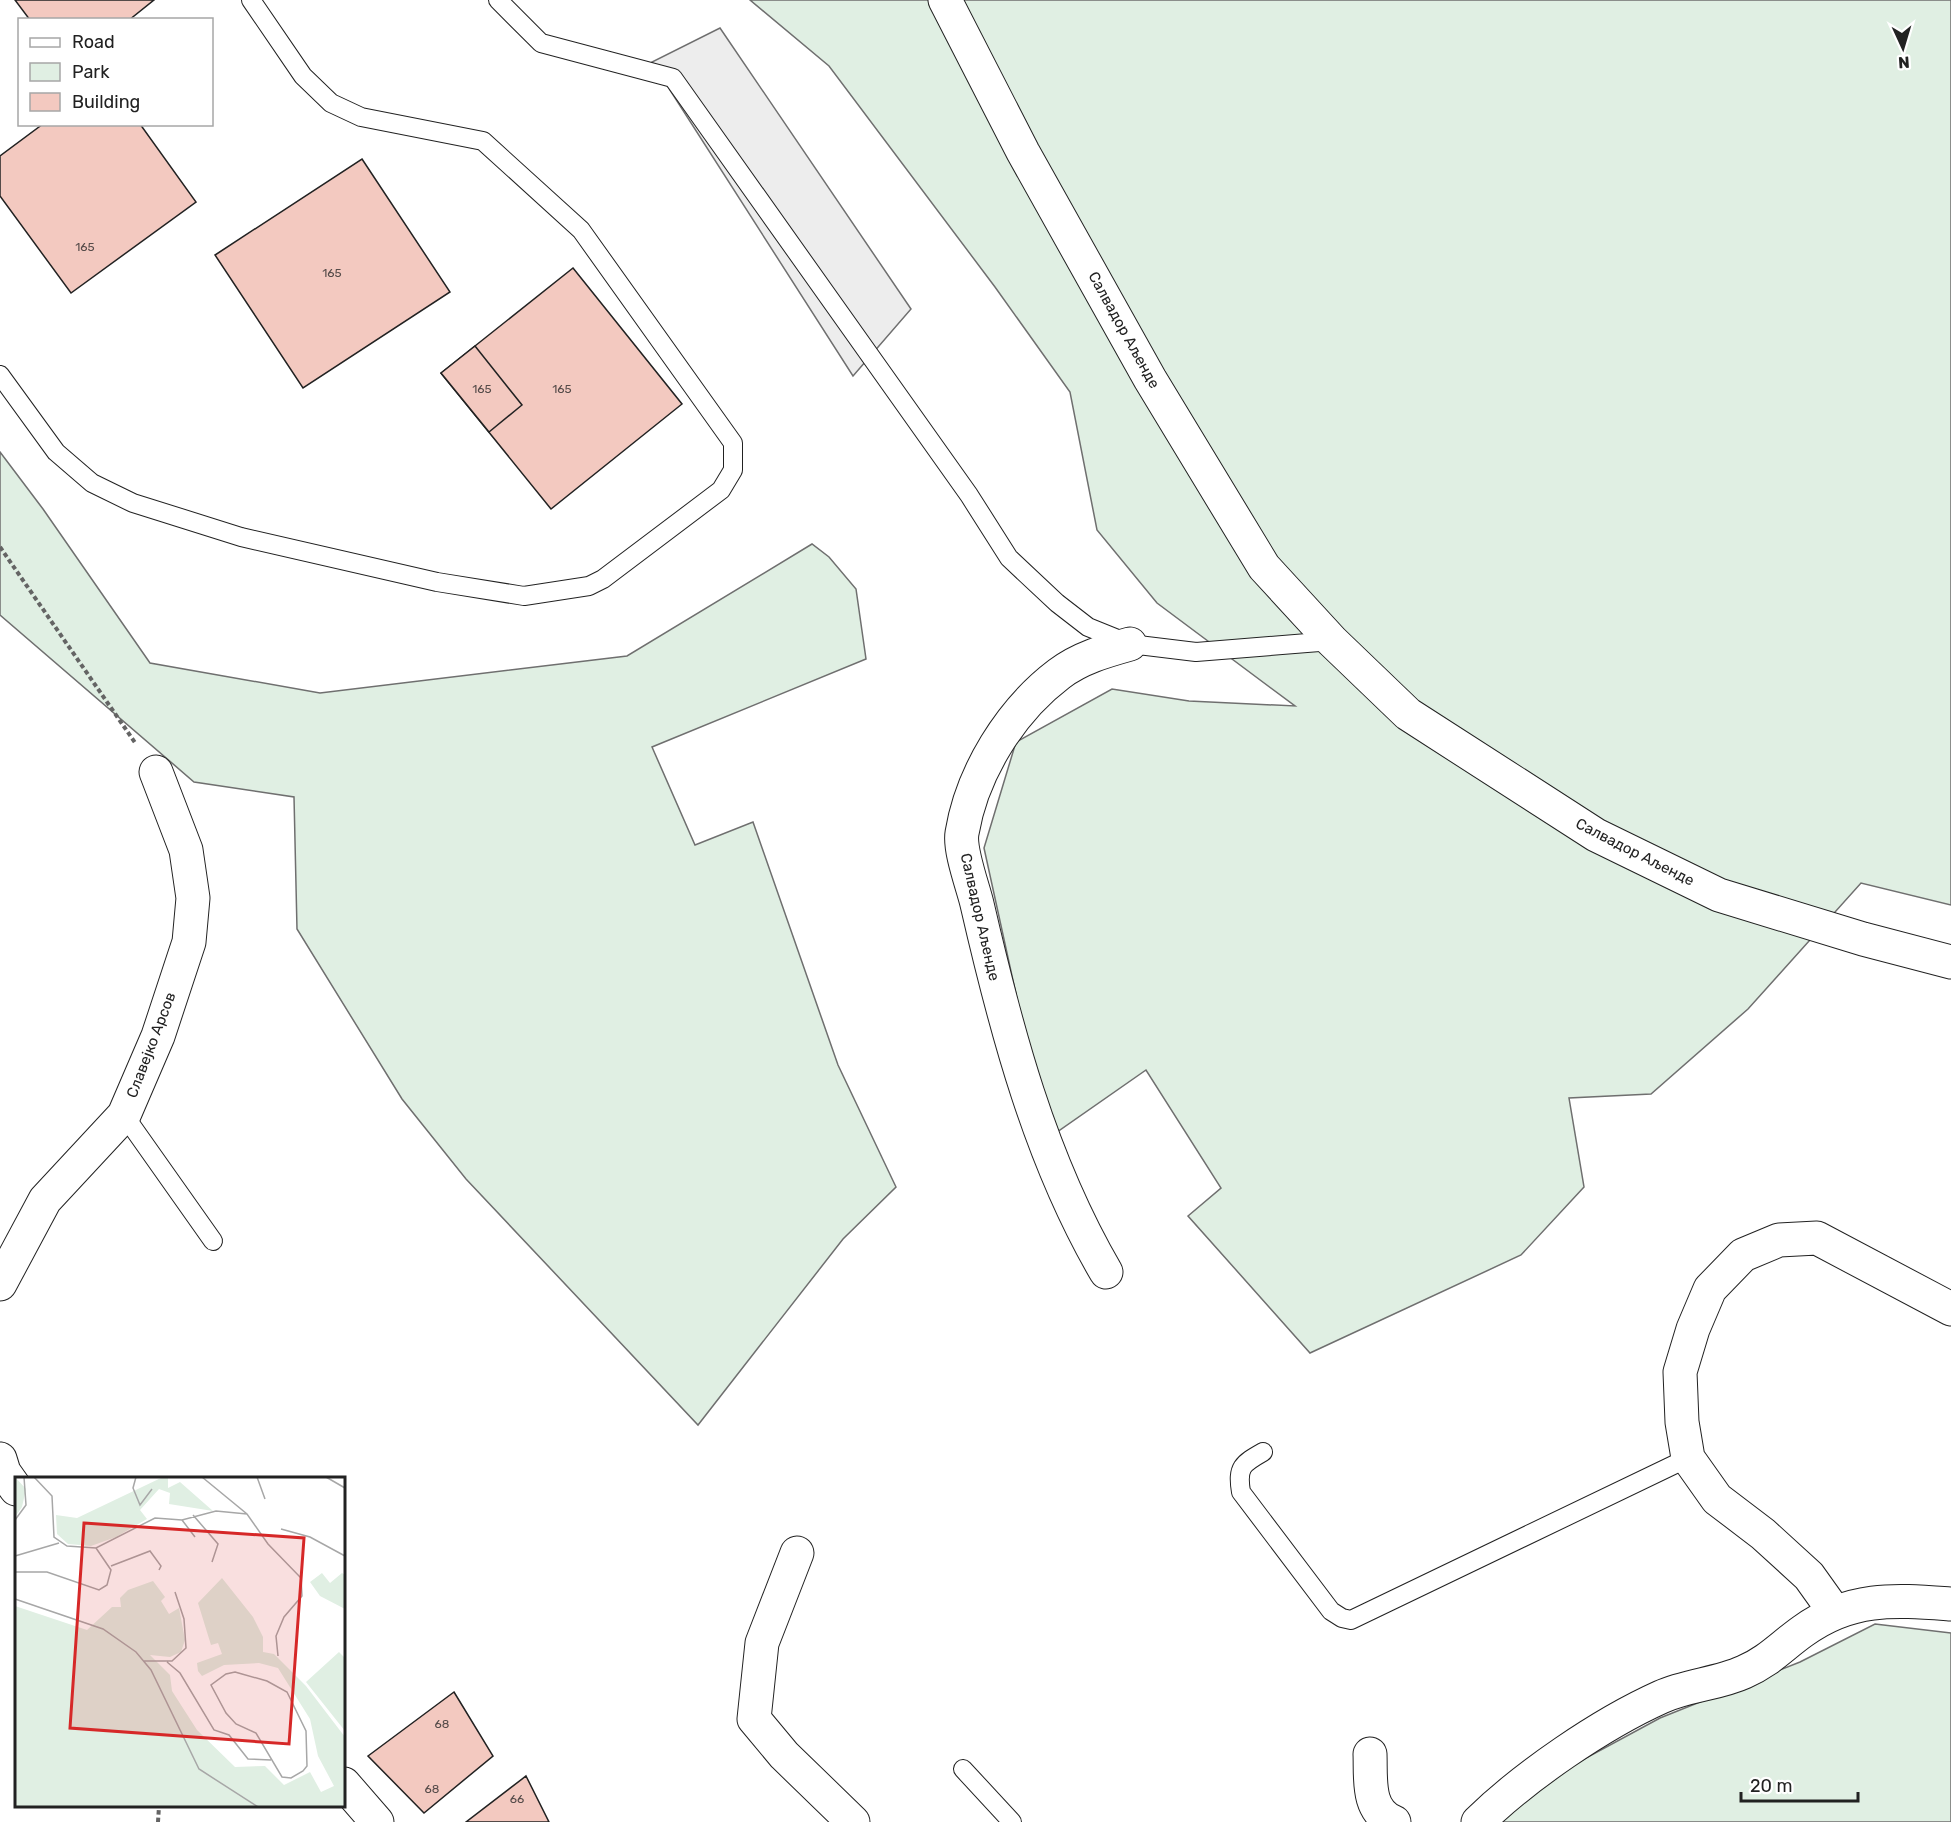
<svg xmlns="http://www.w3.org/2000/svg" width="1951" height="1822" viewBox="0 0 1951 1822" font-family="Rubik,sans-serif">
<rect width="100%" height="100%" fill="#fff"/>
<g fill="#e0efe3" stroke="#6f6f6f" stroke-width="1.5">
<polygon points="750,0 1951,0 1951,905 1861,883 1748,1009 1651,1094 1569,1098 1584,1187 1521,1255 1310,1353 1188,1216 1221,1188 1146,1070 1057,1132 1028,1049 984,848 1016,742 1112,689 1189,701 1295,706 1157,603 1097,530 1070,392 995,287 829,66"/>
<polygon points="0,452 43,509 150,663 320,693 627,656 812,544 829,557 856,589 866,659 652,747 695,845 753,822 838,1065 896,1187 843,1239 698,1425 466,1179 402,1099 297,929 294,797 194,782 0,615"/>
<polygon points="1875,1624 1951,1633 1951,1822 1485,1822 1512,1798 1660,1718 1800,1662"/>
</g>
<polygon fill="#ededed" stroke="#6f6f6f" stroke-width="1.5" points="720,28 911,309 853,376 652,62"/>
<g fill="#f3c9c0" stroke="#222" stroke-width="1.5">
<polygon points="15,0 154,0 129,20 30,20"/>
<polygon points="43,124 140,124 196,202 71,293 0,196 0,156"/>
<polygon points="362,159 450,292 303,388 215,255"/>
<polygon points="573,268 682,404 551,509 441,373"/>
<polygon points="475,346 522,405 489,432 441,373"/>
<polygon points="454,1692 493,1756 424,1813 368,1756"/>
<polygon points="526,1776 549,1822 466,1822"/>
</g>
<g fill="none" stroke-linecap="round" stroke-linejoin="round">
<g stroke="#222" stroke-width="20">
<g id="lane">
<polyline points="498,0 541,43 673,78 969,495 1009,558 1057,603 1088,627 1130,644 1196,652 1332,641"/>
<polyline points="0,375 56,452 92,483 133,503 241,537 437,582 524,596 589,586 603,579 721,490 733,470 733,443 581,230 483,141 361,117 331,103 303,76 251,0"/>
<polyline points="124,1115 213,1241"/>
<path d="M1263,1452C1242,1464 1237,1467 1241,1492L1331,1611L1342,1618L1351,1620L1688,1458"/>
<polyline points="963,1769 1012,1822"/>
</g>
</g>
<g stroke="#222" stroke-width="35">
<g id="street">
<path d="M1106,1272C1040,1159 1006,1030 977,904C973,887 959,850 962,833C972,773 1010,711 1059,674C1080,658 1105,651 1130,644"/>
<polyline points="0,1284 45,1200 124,1115 158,1036 189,942 193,898 186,850 156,772"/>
<polyline points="0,1459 4,1472 16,1489"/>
<polyline points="797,1553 762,1643 754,1719 784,1755 853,1822"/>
<polyline points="1834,1611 1809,1576 1763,1534 1717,1499 1688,1458 1682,1422 1680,1372 1693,1329 1710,1289 1743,1255 1779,1240 1817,1238 1951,1309"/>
<path d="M1370,1754C1371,1778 1366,1811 1394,1822"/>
<polyline points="344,1784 377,1822"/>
<path d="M1478,1822C1525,1776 1601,1724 1661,1697C1687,1685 1718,1684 1744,1672C1768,1662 1783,1645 1803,1631C1851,1596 1895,1600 1951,1604"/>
</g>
</g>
<g stroke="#222" stroke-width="35">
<polyline id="secondary" points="945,0 1023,152 1150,379 1264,567 1332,641 1408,714 1596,835 1719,895 1863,939 1951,962"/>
</g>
<g stroke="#646464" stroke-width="4" stroke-dasharray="4.5 3" stroke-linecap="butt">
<polyline points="0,547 136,744"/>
<polyline points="158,1822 159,1806"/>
</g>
<use href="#lane" stroke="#fff" stroke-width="18"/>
<use href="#street" stroke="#fff" stroke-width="33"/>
<use href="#secondary" stroke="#fff" stroke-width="33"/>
</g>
<g text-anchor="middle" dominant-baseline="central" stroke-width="4.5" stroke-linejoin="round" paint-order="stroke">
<g font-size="12" fill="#564c4a">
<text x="85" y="247">165</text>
<text x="332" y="273">165</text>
<text x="482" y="389">165</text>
<text x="562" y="389">165</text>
<text x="442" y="1724">68</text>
<text x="432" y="1789">68</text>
<text x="517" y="1799">66</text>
</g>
<g font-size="15" fill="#222" stroke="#fff">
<text transform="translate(1124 330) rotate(61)">Салвадор Аљенде</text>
<text transform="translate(1635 852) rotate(27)">Салвадор Аљенде</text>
<text transform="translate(980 917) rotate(77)">Салвадор Аљенде</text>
<text transform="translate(151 1045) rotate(-69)">Славејко Арсов</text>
</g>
</g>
<g transform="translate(15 1477)">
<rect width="330" height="330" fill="#fff"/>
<path d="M0,0L11,12L7,30L0,40ZM148,0H153V11L165,5L198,34L154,27L155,16L144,12L125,33L132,42L101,60L76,69L53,67L42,57L41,38L62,41ZM307,96L315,106L327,96L330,98V132L305,119L295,105ZM207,101L238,140L248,160V175L259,177L291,209L330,260V330H0V129L72,153L97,130H106L105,121L113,113L138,104L150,120L146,124L154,137L164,131L170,163L166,175L155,180L135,178L155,198L157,214L182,253L220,290L250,289L269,308L295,295L306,315L319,309L303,279L295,242L263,191L244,186L209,188L187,199L183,194L182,186L207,177L203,166L196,168L183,126ZM324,175L330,181V254L291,205Z" fill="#e0efe3"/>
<path fill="none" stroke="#a7a7a7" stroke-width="1.5" d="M19,0L37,19L39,60L52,69L81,71L140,41L167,43L201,34L232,37M121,0L118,11L125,28L137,12M187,0L232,37L253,67L286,101L287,119L269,140L261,159L263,179M242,0L250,22M311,0L330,11M178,38L203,67L197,85M0,43L11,28L9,0M167,43L180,60M266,52L295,60L330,79M0,79L44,66M96,89L135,74L146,89L144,93M0,95H32L84,113L92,108L96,93L81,71M0,122L88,152L121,175L136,193L184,292L243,330M129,184H157L171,171L169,142L160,115M152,185L165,196L199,253L214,258L233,282L256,283M220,195L252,204L272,215L291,254L292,289L288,294L276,301L267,300L241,256L221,247L211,236L196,208L211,197Z"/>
<path fill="#d62828" fill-opacity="0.15" stroke="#d62828" stroke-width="3" d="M69,46L289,61L274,267L55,251Z"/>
<rect width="330" height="330" fill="none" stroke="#222" stroke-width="3"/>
</g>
<rect x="18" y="18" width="195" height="108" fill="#ffffff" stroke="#a7a7a7" stroke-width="1.5"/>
<rect x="30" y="38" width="30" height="9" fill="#ffffff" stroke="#a7a7a7" stroke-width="1.5"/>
<text x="72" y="48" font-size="18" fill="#222222">Road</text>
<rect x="30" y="63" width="30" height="18" fill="#e0efe3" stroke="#a7a7a7" stroke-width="1.5"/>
<text x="72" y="78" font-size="18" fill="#222222">Park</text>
<rect x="30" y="93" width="30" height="18" fill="#f3c9c0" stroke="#a7a7a7" stroke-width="1.5"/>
<text x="72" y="108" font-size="18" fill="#222222">Building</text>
<g transform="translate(1903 48) rotate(176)" stroke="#ffffff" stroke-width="4.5" paint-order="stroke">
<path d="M0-4.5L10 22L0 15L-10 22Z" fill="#222222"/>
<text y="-9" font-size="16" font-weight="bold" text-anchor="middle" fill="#222222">N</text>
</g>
<path d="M1741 1792v9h117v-9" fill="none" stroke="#222222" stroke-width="3"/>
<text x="1750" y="1792" font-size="18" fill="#222222" stroke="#ffffff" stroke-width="4.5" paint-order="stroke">20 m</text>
</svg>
